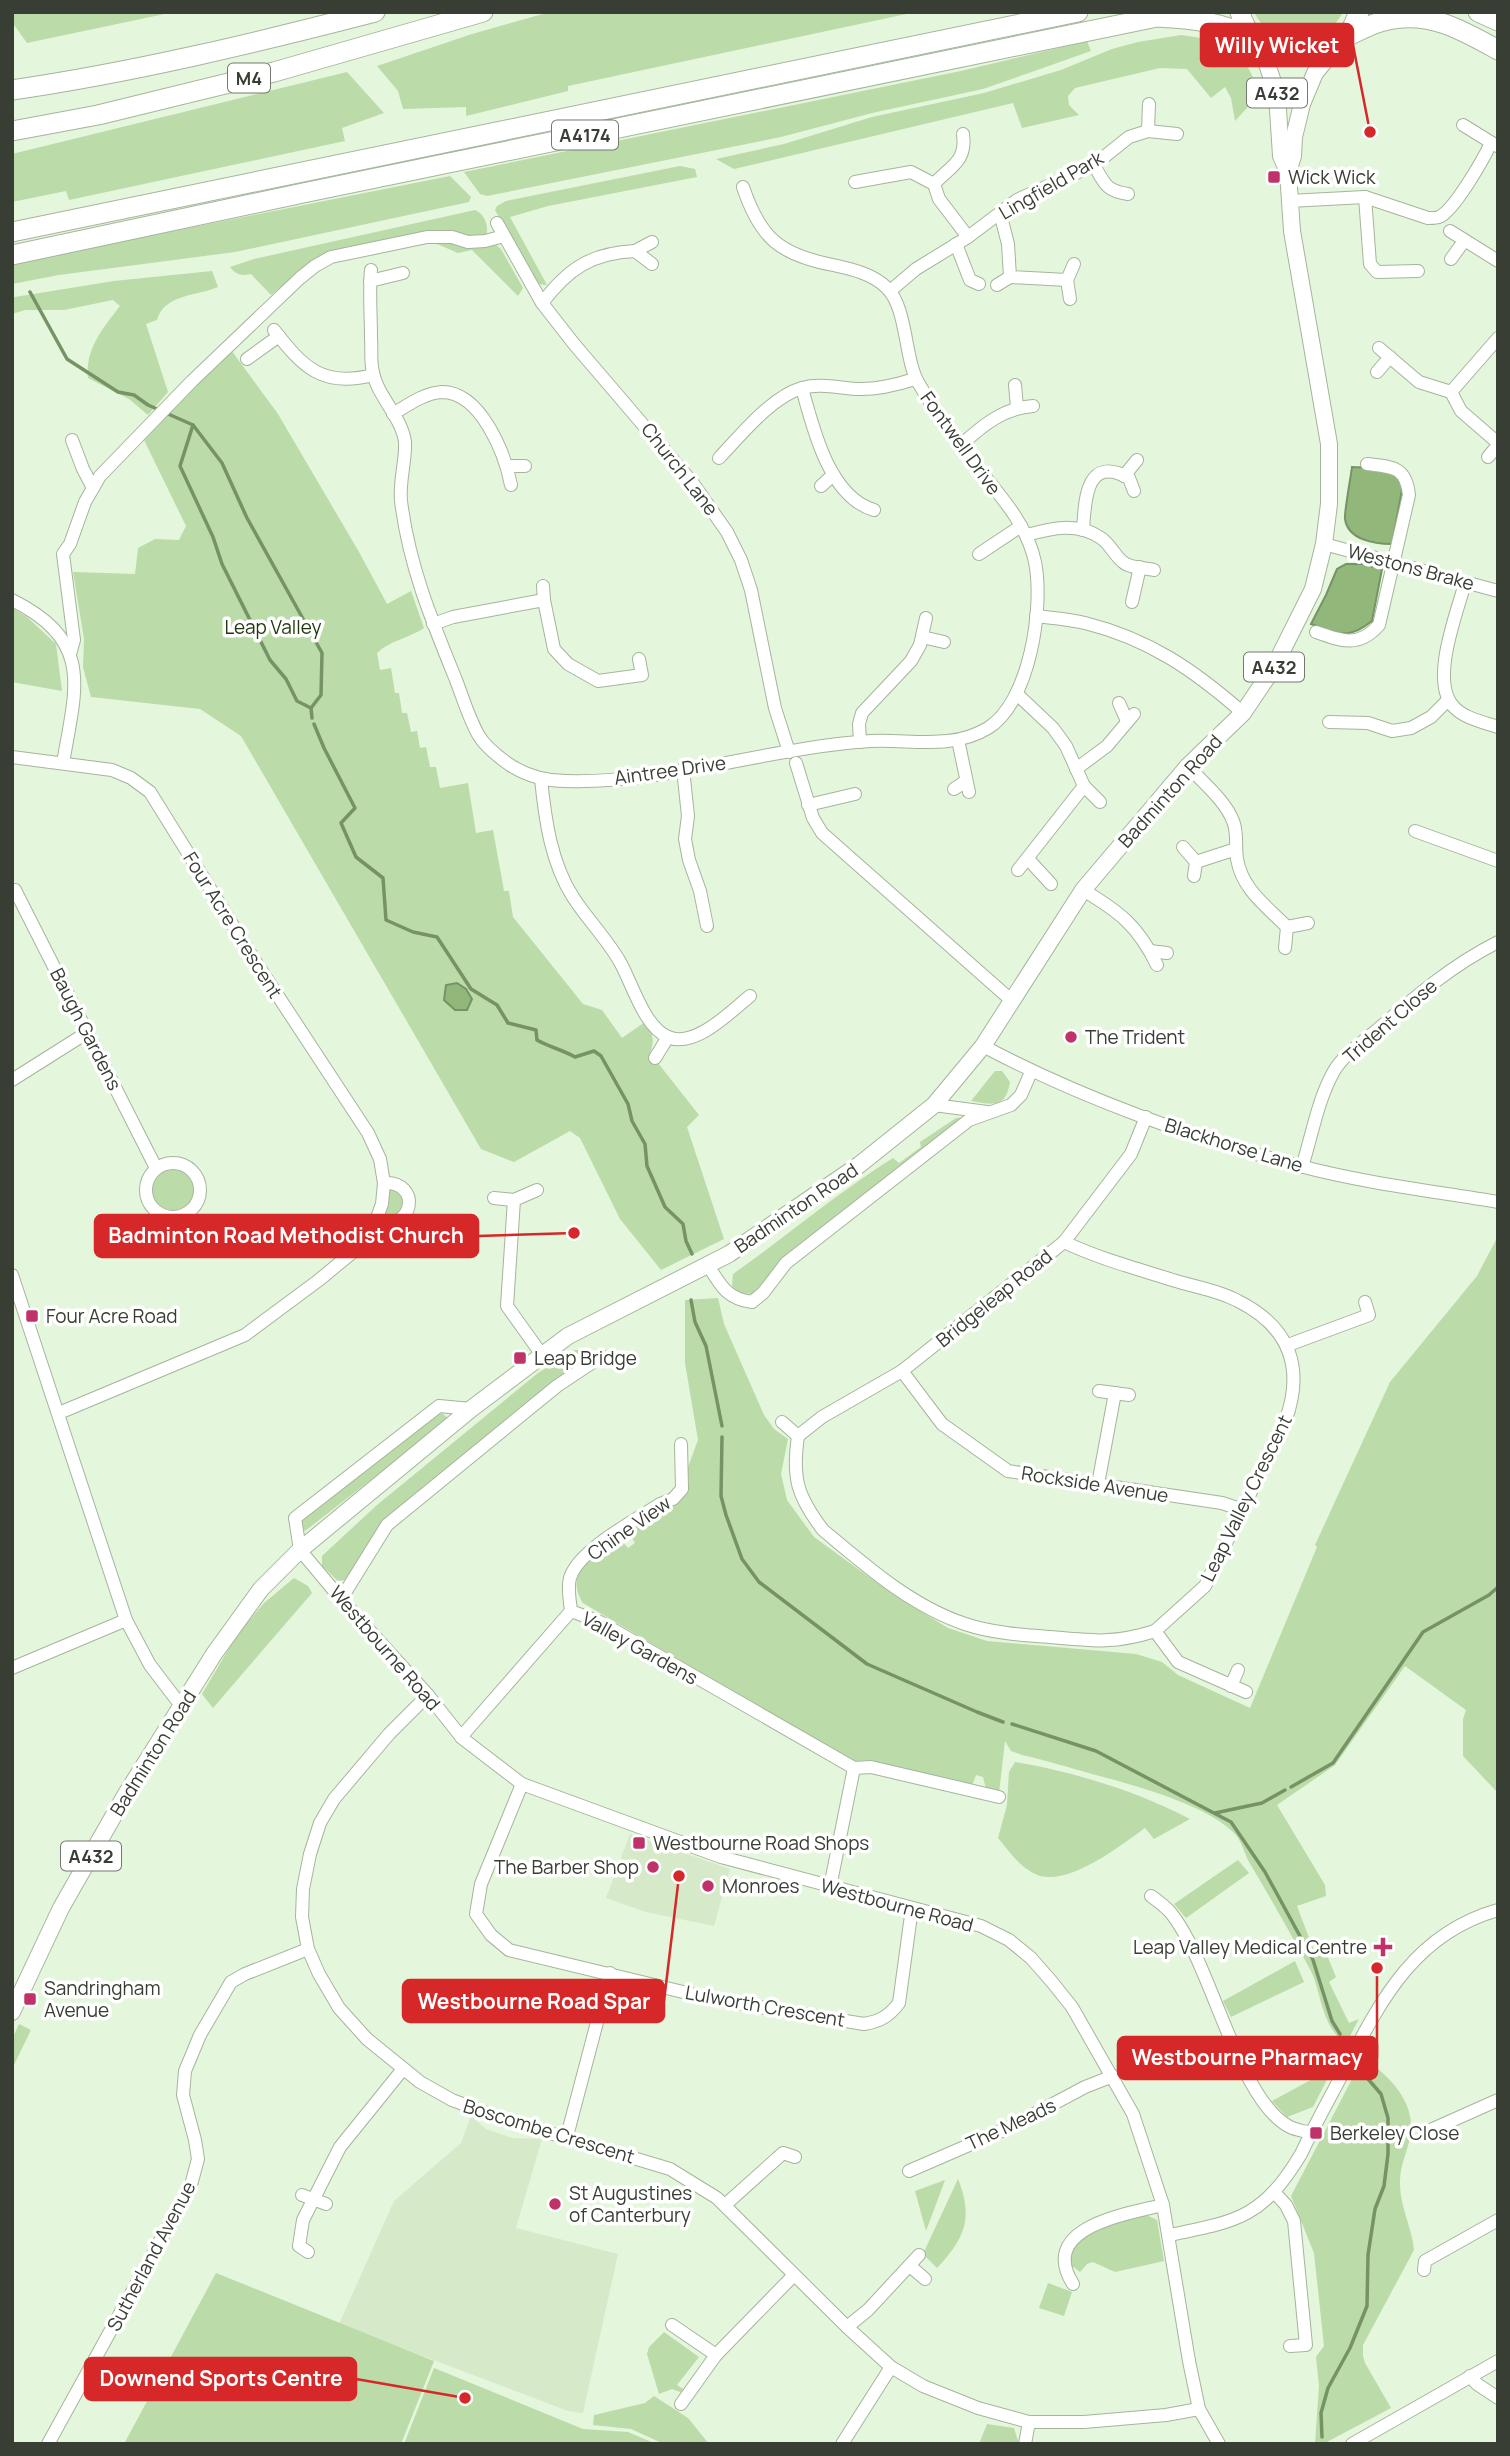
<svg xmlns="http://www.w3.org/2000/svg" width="1510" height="2456" viewBox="0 0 1510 2456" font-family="Manrope,sans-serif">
<rect width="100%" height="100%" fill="#e4f6db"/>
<g fill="#d6eaca">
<polygon points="630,1834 730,1869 714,1926 646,1912 606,1898"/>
<polygon points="471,2116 486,2129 512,2138 542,2139 516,2228 618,2254 583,2413 568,2411 339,2324 394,2201 461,2143"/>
</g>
<g fill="#bbdba9">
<polygon points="12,12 174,12 27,43 12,22"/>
<polygon points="550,12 916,12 568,86 568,91 466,116 466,107 403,109 398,91 377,66 472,34"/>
<path d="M1254,12H1343C1324,49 1273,50 1254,12Z"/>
<path d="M1181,35C1220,39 1254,54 1257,97L1235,121L1231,98L1225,87L1211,98L1187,69L1160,68L1075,88L1068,96L1069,105L1079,115L1022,128L1013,103L734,169L716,159L784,144L872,117L984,93L1061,70L1112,49L1138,42Z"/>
<polygon points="1087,41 1091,51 983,89 872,113 781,137 487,196 480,194 464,172 961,71"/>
<polygon points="347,72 384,113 342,128 345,141 69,200 66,191 12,202 12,154"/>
<polygon points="680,166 695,169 697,177 548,206 510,217 547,285 536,284 495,210 497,206 506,201"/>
<polygon points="450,176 471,197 469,202 235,252 59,275 12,284 12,263"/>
<path d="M475,210C486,215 489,227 486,238L444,235L306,266L271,295L251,274C242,276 236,275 230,267L254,259Z"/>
<polygon points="435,243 495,244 501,249 523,288 518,296 472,250 458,253"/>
<path d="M212,271L218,287C197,296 164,294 157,320L146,324L168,392L148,415L129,399L88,378C85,349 103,328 120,306L113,300L64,310H25L12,314V298L15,297L114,281Z"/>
<path d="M231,350L278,414L359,552L387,604L411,591L424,628C409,638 391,640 377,653L380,670L391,668L395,693H399L402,713H407L411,732L417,731L420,748L426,747L430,767H436L440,788L468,783L476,833L493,830L504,891H509L513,917L583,1004L602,1010L622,1038L645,1022C653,1033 655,1040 650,1053L699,1115L687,1127L724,1239L661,1270L620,1219L580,1138L570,1131L514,1162L481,1149L241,736L200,709L91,697L83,667L84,639L73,572L135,574L138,548L155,539L179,540L186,526L144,440Z"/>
<polygon points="12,608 27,617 56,644 62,691 12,682"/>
<path d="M995,1071H1002L1010,1082C1006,1108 993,1105 971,1101Z"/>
<path d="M964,1117L786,1255L753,1294L739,1293L732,1286L733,1274C787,1236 837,1193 893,1158L899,1163L921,1147L920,1142L956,1118Z"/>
<circle cx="173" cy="1190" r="23"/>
<polygon points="385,1185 403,1189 408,1207 382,1223"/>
<path d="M1498,1236V1793L1463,1756V1719L1466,1710L1405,1666L1335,1765L1277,1805L1325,1885L1326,1896L1297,1906L1314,1951L1324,1948L1336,1977L1329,1982L1349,2023L1359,2019L1344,2047L1338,2042V2037C1323,2020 1321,1999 1314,1978C1311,1970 1306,1962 1302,1955C1286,1925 1269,1896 1252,1867C1245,1857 1243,1843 1235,1834C1205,1802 1121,1782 1078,1770C1060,1765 1041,1759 1022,1755L1011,1751L1005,1741L999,1793L986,1789L983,1777L976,1775L973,1783L967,1786L870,1760L855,1761L839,1754L583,1603C563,1572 594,1555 617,1540H621L628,1548L635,1543L631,1536L632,1529L677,1502L685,1494L689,1481L687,1470L698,1440L685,1363V1300L718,1298L724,1324L764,1415L774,1429L788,1439L781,1474L787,1500L814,1537L888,1591L948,1628L987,1641L1136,1654L1162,1662L1178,1675L1250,1708L1317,1547L1315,1545L1390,1382L1477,1276Z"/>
<polygon points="574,1350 578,1350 582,1362 550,1384 386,1523 347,1580 338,1581 322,1566 322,1556 377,1505 538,1373"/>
<polygon points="434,1414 443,1414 449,1419 305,1531 301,1527 300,1521"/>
<polygon points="294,1578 308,1586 312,1593 213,1708 202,1694 237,1635 264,1603"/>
<path d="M1015,1762C1072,1771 1139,1792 1190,1819L1154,1839L1145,1828C1121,1845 1064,1891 1033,1873C1018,1865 1008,1850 998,1838L1007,1805L1009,1772Z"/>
<polygon points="1238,1860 1249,1873 1186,1918 1174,1904"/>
<polygon points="1295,1961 1304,1982 1231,2017 1223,2001"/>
<polygon points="19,2024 31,2030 12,2069 12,2039"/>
<path d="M1363,2058C1390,2076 1417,2103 1410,2138C1407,2152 1400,2166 1400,2181C1399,2205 1412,2227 1414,2250L1363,2345V2356L1365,2363L1391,2408L1323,2444H1315L1319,2386L1316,2357L1324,2346L1314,2253L1291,2196Z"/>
<polygon points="1333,2068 1313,2107 1287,2117 1272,2101"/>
<path d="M958,2179C974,2219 964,2239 937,2268L923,2254Z"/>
<polygon points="945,2180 926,2231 915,2191"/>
<path d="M1146,2215L1157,2220L1164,2261L1115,2272L1093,2262L1087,2264L1080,2272L1071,2265C1068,2229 1121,2223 1146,2215Z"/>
<polygon points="216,2273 434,2361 401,2444 124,2444"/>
<polygon points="1048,2283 1072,2292 1064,2316 1039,2308"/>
<polygon points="664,2332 699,2357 677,2385 686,2391 683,2393 672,2389 659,2394 647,2354 649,2347"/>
<polygon points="434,2368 583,2429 628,2432 656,2444 404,2444"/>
<polygon points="654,2396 688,2418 709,2444 664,2444 631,2429 593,2425 594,2415 645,2403"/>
<polygon points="987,2424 1014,2428 1019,2444 979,2444"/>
</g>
<g fill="#91b77a" stroke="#769365" stroke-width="2">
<path d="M1352,467C1370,468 1393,465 1403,484L1392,544C1375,544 1348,540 1345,519C1344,513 1351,476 1352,467Z"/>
<path d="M1346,564H1363L1382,569L1372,621C1347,641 1338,633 1311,624L1326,595L1337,569Z"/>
<polygon points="457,983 466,989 472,999 467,1010 455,1010 444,1000 446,985"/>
</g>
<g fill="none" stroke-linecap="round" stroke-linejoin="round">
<g stroke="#769365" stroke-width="3.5">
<polyline points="30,292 67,359 118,392 134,395 148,405 193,425 222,463 247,518 322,653 321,695 311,708 312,718"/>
<polyline points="193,425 180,466 213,537 222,564 270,660 286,679 297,701 311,708"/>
<path d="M314,724L324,748L355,808L341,823L356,857L383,878L386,920L413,932L437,937L471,989L497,1005L508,1023L536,1030L537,1040C549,1047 563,1050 575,1057L594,1051L601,1056L628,1104L632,1121L645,1144L647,1166L665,1207L683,1224L686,1241L692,1254"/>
<polyline points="691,1300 695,1322 706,1346 722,1426"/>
<polyline points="722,1437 721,1496 726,1515 742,1559 759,1582 867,1664 977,1712 1003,1722"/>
<polyline points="1012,1724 1096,1751 1231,1822 1265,1872 1313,1960 1332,2021 1340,2034"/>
<polyline points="1291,1787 1333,1763 1423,1632 1489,1595 1498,1587"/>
<polyline points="1215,1813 1262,1803 1285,1790"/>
<polyline points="1322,2437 1321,2413 1328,2388 1350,2348 1367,2306 1368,2255 1375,2209 1384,2186 1388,2154 1388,2118 1381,2094 1362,2072"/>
</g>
<g stroke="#a5b59c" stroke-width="14">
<g id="minor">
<polyline points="1463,125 1497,146"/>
<polyline points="1148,131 1149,104"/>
<path d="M1094,165C1104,183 1106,191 1128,194"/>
<polyline points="855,182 911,172 934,184 939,199 968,237"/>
<path d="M934,184C951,166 967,161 963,134"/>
<polyline points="1365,197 1370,264 1377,272 1418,271"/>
<path d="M1289,201L1365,197L1428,218C1430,218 1437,218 1439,217C1454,211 1484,158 1491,143"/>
<polyline points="1000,213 1008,244 1010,277 1067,280"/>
<polyline points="497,223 542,303 574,344 692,482 727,532 741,560 751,590 775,708 789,752"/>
<polyline points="1450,231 1498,261"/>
<polyline points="956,244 970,280 979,284"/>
<polyline points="635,251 652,242"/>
<polyline points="1451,259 1464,241"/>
<path d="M371,270C369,292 371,315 371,338C372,349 370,362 373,372C377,396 402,417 405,442C406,461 399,481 401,501C409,566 432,621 456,680C463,698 469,719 479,736C485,746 500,758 510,765C527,776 546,781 566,781C666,784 771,747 871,741C911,739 952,750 988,728C1030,702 1044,607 1035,562C1027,523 997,492 973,462C954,437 935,411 919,384C904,360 908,309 887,288C873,274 852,269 833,265C780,255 760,238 743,187"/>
<polyline points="370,281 403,273"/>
<polyline points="997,285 1010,277"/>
<polyline points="890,291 916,269 968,237 1017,200 1094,165 1129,137 1148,131 1177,134"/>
<polyline points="1070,299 1067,280 1074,264"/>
<path d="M542,303C568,269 591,253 635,251L652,264"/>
<path d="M274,330C303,367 322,388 373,375"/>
<polyline points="1498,338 1451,392 1461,411 1498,443"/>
<polyline points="1379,348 1419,382 1451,392"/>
<polyline points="247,359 279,336"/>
<polyline points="1377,372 1390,357"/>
<polyline points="1015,385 1017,407"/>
<path d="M802,388C813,428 829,497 874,510"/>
<path d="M393,414C408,405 424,393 442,392C481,392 505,454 511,485"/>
<polyline points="72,440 83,469 93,488"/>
<path d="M961,445C982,426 1003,408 1033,406"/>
<polyline points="1488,457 1498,445"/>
<path d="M719,458C741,435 771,397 802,388C820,383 839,388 856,389C877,390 896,385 915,379"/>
<polyline points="507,466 525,466"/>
<polyline points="1124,476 1137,460"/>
<polyline points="821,486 833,475"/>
<path d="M1083,530C1085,502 1085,454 1129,478L1134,491"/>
<path d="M1027,535C1052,528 1077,522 1101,538C1110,544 1115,556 1123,562C1129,568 1146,568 1154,570"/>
<polyline points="1324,544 1498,591"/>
<polyline points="979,554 1021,526"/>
<path d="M1465,583C1457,613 1430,680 1453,706C1463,718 1483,722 1498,727"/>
<path d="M12,600C94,641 76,687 63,763"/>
<polyline points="544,600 554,649 568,664 598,681 642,675 639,659"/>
<polyline points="1132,602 1140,567"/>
<path d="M1036,616C1052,618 1069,619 1085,623C1149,639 1194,670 1243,713"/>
<polyline points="433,624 453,617 544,600 543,586"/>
<path d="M1316,632C1341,641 1359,648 1379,625L1409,495C1406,466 1392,467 1367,464"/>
<polyline points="922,637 944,642"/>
<polyline points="70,654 74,640 63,554 70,544 85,502 100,476 192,381 300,278 315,266 331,257 427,237 452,237 468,242 485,241 504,236"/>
<polyline points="1017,694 1053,728 1066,746 1084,786 1100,802"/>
<polyline points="1119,703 1127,721"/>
<polyline points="1329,722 1368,723 1392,731 1411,728 1431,717 1448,700"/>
<polyline points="958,740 969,792"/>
<polyline points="860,742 859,724 862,713 911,661 920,645 926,618"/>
<polyline points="12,757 112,770 131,778 150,792 257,964 368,1133 380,1159 384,1183 382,1204 375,1223 365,1242 319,1280 245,1335 59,1413"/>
<polyline points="796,763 813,818 822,833 1011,1000"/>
<path d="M1188,766C1203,783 1225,800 1233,821C1238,832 1235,846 1237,859C1242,889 1266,906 1287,927"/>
<polyline points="683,769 688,816 685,839 689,860 700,891 707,926"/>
<polyline points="1076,769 1107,746 1134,714"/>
<path d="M541,779C545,819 551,863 573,897C587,919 607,939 620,962C632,983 644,1027 668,1037C695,1049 731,1011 750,996"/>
<polyline points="954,789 966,781"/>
<polyline points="808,805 855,794"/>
<polyline points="1415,831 1498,861"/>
<polyline points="1183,847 1196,862 1194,876"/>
<polyline points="1028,859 1051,884"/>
<polyline points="1196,862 1236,849"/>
<polyline points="1018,870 1084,786"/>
<path d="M1083,890C1120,912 1138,926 1157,965"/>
<polyline points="12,891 15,890 156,1168"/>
<polyline points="1285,948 1287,927 1308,923"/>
<polyline points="1150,951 1167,953"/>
<path d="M983,1046C1079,1097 1194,1139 1300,1166C1364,1183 1432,1191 1498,1202"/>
<polyline points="655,1058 668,1037"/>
<polyline points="12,1080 88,1032"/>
<polyline points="934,1105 987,1112"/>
<circle cx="173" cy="1190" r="27"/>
<path d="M1302,1167C1312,1135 1318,1099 1334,1071C1344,1054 1363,1042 1377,1030C1415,997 1452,965 1498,942"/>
<polyline points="537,1190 514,1200 507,1306 542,1355"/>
<polyline points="494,1198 514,1200"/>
<path d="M375,1223C416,1231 421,1181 384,1183"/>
<path d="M1064,1242C1100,1259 1138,1269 1176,1281C1196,1287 1220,1291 1238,1301C1290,1327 1305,1368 1285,1422L1205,1586L1155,1631L1178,1662L1246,1692"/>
<path d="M708,1265C720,1285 727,1299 752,1302L763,1293L786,1263L969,1120L1011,1105L1021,1095L1031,1072"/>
<polyline points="12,1275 126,1620 150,1665 182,1707"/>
<polyline points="1288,1345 1369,1315 1365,1302"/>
<polyline points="902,1371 942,1424 1008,1471 1222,1503 1243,1510"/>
<polyline points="1099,1391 1129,1395"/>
<polyline points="471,1409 439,1406 295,1518 300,1550 341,1599 428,1695 462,1738 522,1784 721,1857 981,1926 1009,1940 1031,1958 1052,1982 1072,2007 1133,2114 1163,2205 1189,2361 1199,2409 1219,2444"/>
<polyline points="782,1422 798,1436"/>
<polyline points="798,1436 822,1417 902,1371 1064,1242 1131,1154 1146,1117"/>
<path d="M798,1436C792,1478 797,1496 823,1530C866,1566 911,1606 965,1624C992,1633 1022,1635 1050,1637C1092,1641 1114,1644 1155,1631"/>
<polyline points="1098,1484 1115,1393"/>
<polyline points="341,1599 387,1525 557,1386 602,1356"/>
<path d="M571,1611C570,1600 567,1589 570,1578C578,1550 636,1520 660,1504L673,1499L682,1489L681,1444"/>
<polyline points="12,1668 126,1620"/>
<polyline points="1231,1686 1238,1670"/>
<polyline points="428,1695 389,1734 334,1799 320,1823 310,1854 303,1889 302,1917 308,1949 319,1974 339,2008 367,2039 420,2082 452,2100 503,2119 670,2169 717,2198 847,2327 891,2367 923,2386 978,2408 1029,2422 1084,2422 1166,2415 1199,2409"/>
<polyline points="461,1737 571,1611 600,1622 854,1768 871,1767 999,1797"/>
<path d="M522,1784L481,1884L476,1914L491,1935L509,1950L712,1999L864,2024C881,2021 889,2016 899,2003L912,1908"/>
<polyline points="830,1887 854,1768"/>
<path d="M1151,1896C1158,1901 1166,1907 1171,1913C1212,1964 1238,2101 1290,2127C1296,2130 1304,2131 1311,2133"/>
<polyline points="1424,2133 1498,2100"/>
<polyline points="567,2136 610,1973"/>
<polyline points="909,2171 1006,2129 1085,2087 1113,2076"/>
<polyline points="1274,2192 1286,2205 1294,2221 1306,2345 1290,2346"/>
<polyline points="302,2195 326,2204"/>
<polyline points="725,2205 783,2153 795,2157"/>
<path d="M1170,2235C1239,2221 1263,2217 1301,2154C1315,2124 1331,2096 1346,2067C1382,1998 1416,1933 1498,1910"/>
<polyline points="308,2252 299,2246 303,2220 340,2147 403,2069"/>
<polyline points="910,2266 925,2279"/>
<polyline points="1424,2270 1425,2261 1498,2220"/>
<path d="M1073,2284C1037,2227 1127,2214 1163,2205"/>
<polyline points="672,2325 716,2355"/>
<polyline points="847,2327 868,2310 919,2255"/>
<polyline points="1470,2376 1477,2384 1498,2398"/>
<polyline points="681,2404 716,2355 794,2275"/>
<polyline points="48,2444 191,2185 198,2159 195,2140 183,2095 185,2071 200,2035 231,1982 245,1974 308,1949"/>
<polyline points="842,2444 891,2367"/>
<polyline points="1025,2444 1029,2422"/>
<polyline points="1352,2444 1498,2361"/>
</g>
</g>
<g stroke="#a5b59c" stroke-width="18">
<g id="major">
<polyline points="1260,43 1277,94 1281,156 1288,172"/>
<polyline points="12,2012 61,1908 126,1794 214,1654 261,1589 300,1550 471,1409 540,1357 568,1336 729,1254 859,1165 934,1105 983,1046 1083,890 1188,766 1243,713 1274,667 1313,589 1324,544 1329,504 1329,444 1292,231 1288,172 1293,156 1294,137 1302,104 1315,73 1337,46"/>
</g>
</g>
<g stroke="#a5b59c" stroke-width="21">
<g id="highway">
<path d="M1240,12C1250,55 1305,68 1338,44C1349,37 1354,24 1359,12"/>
<polyline points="1478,12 1498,21"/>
<path d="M1346,37C1359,31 1374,22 1388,20C1430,11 1462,30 1498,50"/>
<path d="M12,90C135,72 255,43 375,12"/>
<polyline points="12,131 98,115 274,72 483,12"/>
<polyline points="12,232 1078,12"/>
<path d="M12,255L303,193L1157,17C1195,19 1220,22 1255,38"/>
</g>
</g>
<use href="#minor" stroke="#fff" stroke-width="12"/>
<use href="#major" stroke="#fff" stroke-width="16"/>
<use href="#highway" stroke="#fff" stroke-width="19"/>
</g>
<g fill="#c03368" stroke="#fff" stroke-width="2.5">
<rect x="1267" y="170" width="14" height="14" rx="3.5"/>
<circle cx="1071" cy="1037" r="7"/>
<rect x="25" y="1309" width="14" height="14" rx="3.5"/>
<rect x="513" y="1351" width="14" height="14" rx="3.5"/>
<rect x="632" y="1836" width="14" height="14" rx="3.5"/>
<circle cx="653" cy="1867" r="7"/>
<circle cx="708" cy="1886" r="7"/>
<path d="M1379.5 1936.5h7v7h7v7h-7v7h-7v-7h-7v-7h7z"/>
<rect x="23" y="1992" width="14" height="14" rx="3.5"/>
<rect x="1309" y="2126" width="14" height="14" rx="3.5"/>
<circle cx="555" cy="2204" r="7"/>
</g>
<g text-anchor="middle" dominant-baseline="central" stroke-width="7" stroke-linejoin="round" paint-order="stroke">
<g fill="#fff" stroke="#747871" stroke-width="2">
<rect x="228" y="63.5" width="42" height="29" rx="5"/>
<rect x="1247" y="78.5" width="60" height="29" rx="5"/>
<rect x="552" y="120.5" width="66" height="29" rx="5"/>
<rect x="1244" y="652.5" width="60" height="29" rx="5"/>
<rect x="61" y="1841.5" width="60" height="29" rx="5"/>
</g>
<g font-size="18" font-weight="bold" fill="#383e34">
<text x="249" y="78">M4</text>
<text x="1277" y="93">A432</text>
<text x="585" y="135">A4174</text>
<text x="1274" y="667">A432</text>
<text x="91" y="1856">A432</text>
</g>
<g font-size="19" fill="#383e34" stroke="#fff" text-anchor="start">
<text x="1288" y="177">Wick Wick</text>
<text x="1085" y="1037">The Trident</text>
<text x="46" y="1316">Four Acre Road</text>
<text x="534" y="1358">Leap Bridge</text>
<text x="653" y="1843">Westbourne Road Shops</text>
<text x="639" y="1867" text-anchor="end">The Barber Shop</text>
<text x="722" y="1886">Monroes</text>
<text x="1367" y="1947" text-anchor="end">Leap Valley Medical Centre</text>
<text x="44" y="1988">Sandringham<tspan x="44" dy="22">Avenue</tspan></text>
<text x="1330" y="2133">Berkeley Close</text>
<text x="569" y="2193">St Augustines<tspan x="569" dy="22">of Canterbury</tspan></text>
</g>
<g font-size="19" fill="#383e34" stroke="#fff">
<text transform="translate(1051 185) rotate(-30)">Lingfield Park</text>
<text transform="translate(961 443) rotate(54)">Fontwell Drive</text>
<text transform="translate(680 469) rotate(52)">Church Lane</text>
<text transform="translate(1411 567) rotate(15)">Westons Brake</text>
<text transform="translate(670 770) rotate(-8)">Aintree Drive</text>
<text transform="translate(1170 791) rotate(-48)">Badminton Road</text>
<text transform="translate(233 925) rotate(58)">Four Acre Crescent</text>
<text transform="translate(1390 1021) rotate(-41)">Trident Close</text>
<text transform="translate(86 1029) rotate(63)">Baugh Gardens</text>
<text transform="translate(1234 1145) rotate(17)">Blackhorse Lane</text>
<text transform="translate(796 1208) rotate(-34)">Badminton Road</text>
<text transform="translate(994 1298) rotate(-39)">Bridgeleap Road</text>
<text transform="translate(1095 1484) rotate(9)">Rockside Avenue</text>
<text transform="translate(1246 1498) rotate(-64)">Leap Valley Crescent</text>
<text transform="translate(629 1528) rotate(-35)">Chine View</text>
<text transform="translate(385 1648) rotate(49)">Westbourne Road</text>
<text transform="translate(640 1648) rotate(29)">Valley Gardens</text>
<text transform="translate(153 1753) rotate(-58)">Badminton Road</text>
<text transform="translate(897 1905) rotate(15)">Westbourne Road</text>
<text transform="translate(765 2006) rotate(10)">Lulworth Crescent</text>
<text transform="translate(1011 2124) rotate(-25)">The Meads</text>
<text transform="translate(549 2131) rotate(17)">Boscombe Crescent</text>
<text transform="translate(151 2256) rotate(-62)">Sutherland Avenue</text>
</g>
<g font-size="19" fill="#1f380c" stroke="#fff">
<text x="273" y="627">Leap Valley</text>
</g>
</g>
<path fill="none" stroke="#d62828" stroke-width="2.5" d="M1370 132L1353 45M574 1233L478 1236M679 1876L664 2001M1377 1968L1377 2058M465 2398L356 2379"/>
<g fill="#d62828" stroke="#fff" stroke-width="2.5">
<circle cx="1370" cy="132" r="7"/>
<circle cx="574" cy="1233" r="7"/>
<circle cx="679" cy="1876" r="7"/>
<circle cx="1377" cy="1968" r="7"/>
<circle cx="465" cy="2398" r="7"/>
</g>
<g fill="#d62828" stroke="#d62828" stroke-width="2.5">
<rect x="1201" y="24" width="152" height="42" rx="7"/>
<rect x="95" y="1215" width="383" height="42" rx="7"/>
<rect x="403" y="1980" width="261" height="42" rx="7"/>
<rect x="1118" y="2037" width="259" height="42" rx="7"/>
<rect x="85" y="2358" width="271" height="42" rx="7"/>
</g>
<g font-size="21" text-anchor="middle" font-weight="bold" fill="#fff">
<text x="1277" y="53">Willy Wicket</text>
<text x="286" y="1243">Badminton Road Methodist Church</text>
<text x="534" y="2009">Westbourne Road Spar</text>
<text x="1247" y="2065">Westbourne Pharmacy</text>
<text x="221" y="2386">Downend Sports Centre</text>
</g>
<rect width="1510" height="2456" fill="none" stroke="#383e34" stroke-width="28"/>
</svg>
